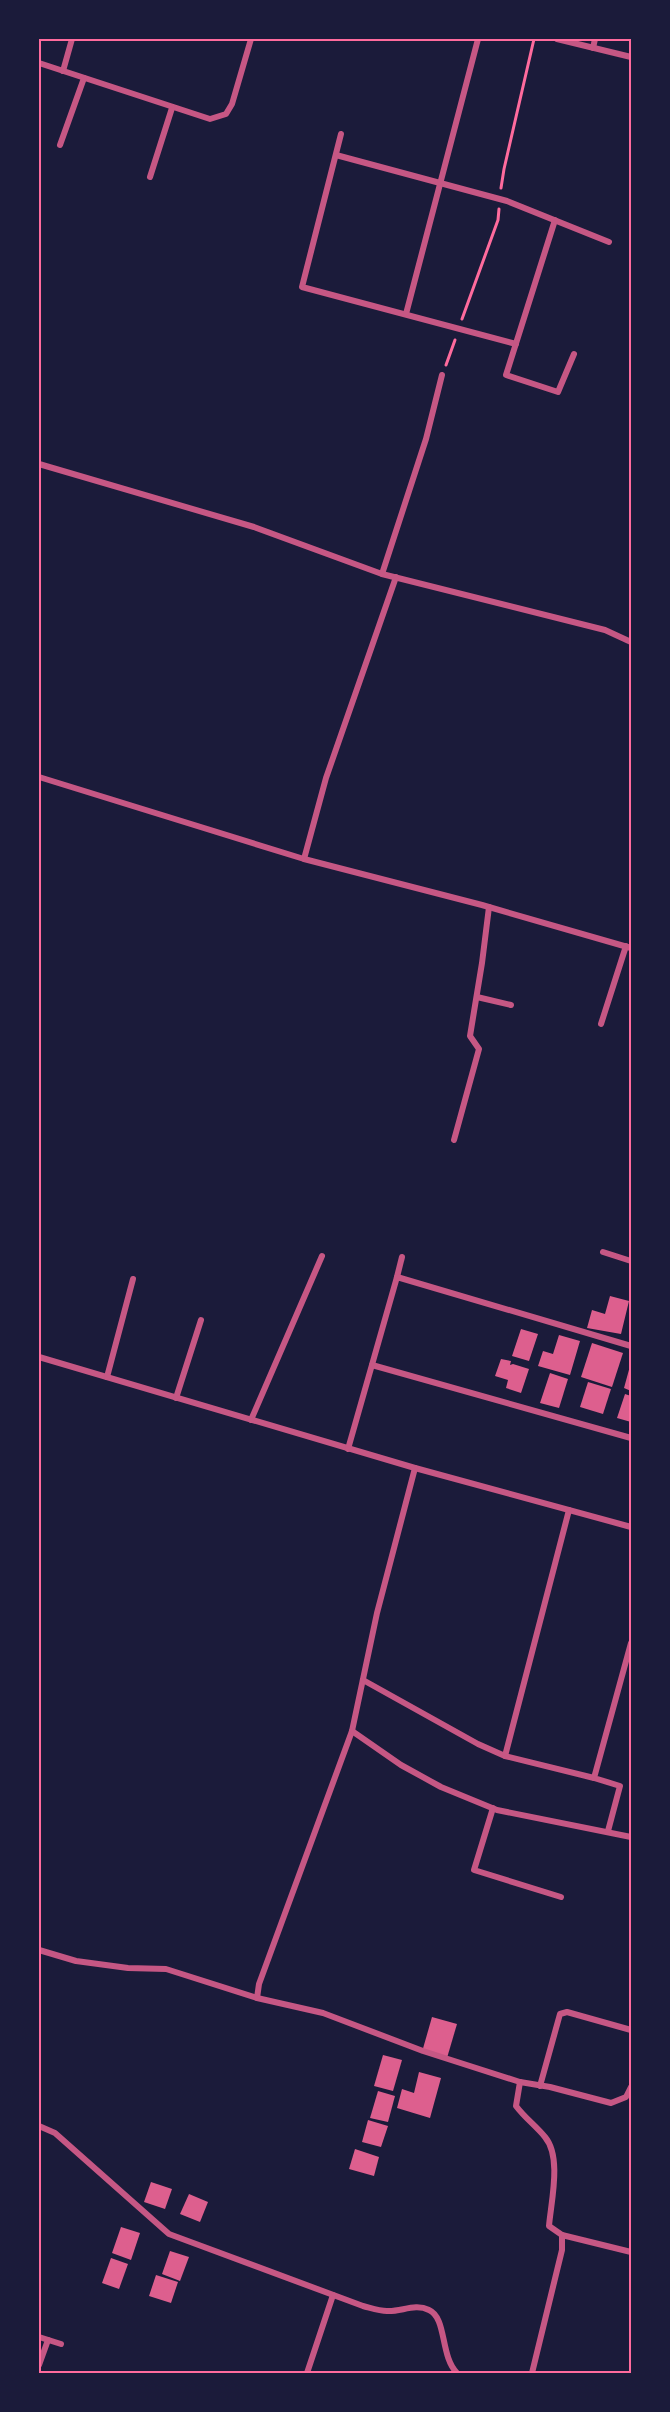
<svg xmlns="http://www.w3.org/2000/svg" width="670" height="2412" viewBox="0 0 670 2412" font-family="'Archivo Narrow',sans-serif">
<rect width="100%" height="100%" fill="#1b1b3a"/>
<g fill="#dd5f8e">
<polygon points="610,1296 629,1301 621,1334 587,1328 592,1310 605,1314"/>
<polygon points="521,1329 538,1334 529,1361 512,1356"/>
<polygon points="559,1335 580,1341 570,1375 538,1366 543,1351 553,1354"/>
<polygon points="592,1343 623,1353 612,1387 581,1377"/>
<polygon points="501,1359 511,1361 510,1365 513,1364 529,1369 521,1393 506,1388 508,1380 495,1376"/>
<polygon points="630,1366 631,1366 631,1391 624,1388"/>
<polygon points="550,1373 568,1379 559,1408 540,1403"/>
<polygon points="588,1382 611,1389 603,1414 580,1407"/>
<polygon points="625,1394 631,1396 631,1422 617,1418"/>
<polygon points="432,2017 457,2024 447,2058 422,2052"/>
<polygon points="383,2055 402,2060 393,2091 374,2086"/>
<polygon points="419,2072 441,2078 430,2118 397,2108 402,2089 414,2093"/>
<polygon points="378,2091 395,2096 388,2122 370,2118"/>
<polygon points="368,2120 388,2126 381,2147 362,2142"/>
<polygon points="355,2149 379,2157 374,2176 349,2169"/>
<polygon points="151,2182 172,2189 165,2209 144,2202"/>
<polygon points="189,2194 208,2202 200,2222 180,2214"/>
<polygon points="121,2227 140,2233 131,2260 112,2253"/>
<polygon points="170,2251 189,2257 180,2281 162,2274"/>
<polygon points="111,2258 128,2264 119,2289 102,2283"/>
<polygon points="156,2275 178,2282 171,2303 149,2296"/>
</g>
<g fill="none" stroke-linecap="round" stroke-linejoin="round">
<g stroke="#ff6b9d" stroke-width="3">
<polyline points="501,188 504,169 534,39"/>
<polyline points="462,319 498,220 499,209"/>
<polyline points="446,365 455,340"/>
</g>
<g stroke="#c65784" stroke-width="6">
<polyline points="557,39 631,57"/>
<polyline points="593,48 595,39"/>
<polyline points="39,63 210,119 226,114 232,104 251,39"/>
<polyline points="63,71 72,39"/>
<polyline points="341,134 302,287 516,344"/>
<polyline points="60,145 84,78"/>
<polyline points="336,155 507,201 609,242"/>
<polyline points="150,177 172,108"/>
<polyline points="555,220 506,375 558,392 574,354"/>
<polyline points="406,314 478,39"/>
<polyline points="39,464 254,527 382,574 605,630 631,642"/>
<polyline points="382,574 426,439 442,375"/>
<polyline points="39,777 304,859 482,905 631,948"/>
<polyline points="304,859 326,778 396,577"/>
<polyline points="477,997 511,1005"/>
<polyline points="601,1024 626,946"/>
<polyline points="454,1140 479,1049 470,1036 482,963 489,907"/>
<polyline points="603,1252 631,1261"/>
<polyline points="397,1277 402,1257"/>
<polyline points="39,1357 415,1468 631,1527"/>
<polyline points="372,1365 631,1438"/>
<polyline points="107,1377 133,1279"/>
<polyline points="176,1398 201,1320"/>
<polyline points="251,1420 322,1256"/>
<polyline points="348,1449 397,1277 631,1346"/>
<polyline points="363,1680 478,1744 505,1756 594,1778"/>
<polyline points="352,1731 401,1765 441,1787 497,1810 631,1837"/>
<polyline points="505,1756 569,1510"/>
<polyline points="493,1808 474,1870 561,1897"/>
<polyline points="608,1831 620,1786 594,1778 631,1643"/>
<polyline points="39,1950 76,1961 128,1968 166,1969 257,1998 323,2013 423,2051 520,2082 550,2087 611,2103 626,2097 631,2087"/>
<polyline points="257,1998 259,1984 352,1731 377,1613 415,1468"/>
<path d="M520,2082L516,2106C525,2118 536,2126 545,2137C562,2157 551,2202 549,2226L562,2235L631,2252"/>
<polyline points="540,2086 560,2014 567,2012 631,2030"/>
<path d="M39,2126L55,2133L169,2234L363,2306C371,2308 379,2311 387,2311C401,2312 415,2303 429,2310C447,2318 440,2356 457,2373"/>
<polyline points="39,2337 61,2344"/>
<polyline points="39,2365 48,2340"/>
<polyline points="307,2373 333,2295"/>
<polyline points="532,2373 562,2250 562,2235"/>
</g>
</g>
<rect width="670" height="2412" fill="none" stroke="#1b1b3a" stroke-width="81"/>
<rect x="40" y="40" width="590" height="2332" fill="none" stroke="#ff6b9d" stroke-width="2"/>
</svg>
